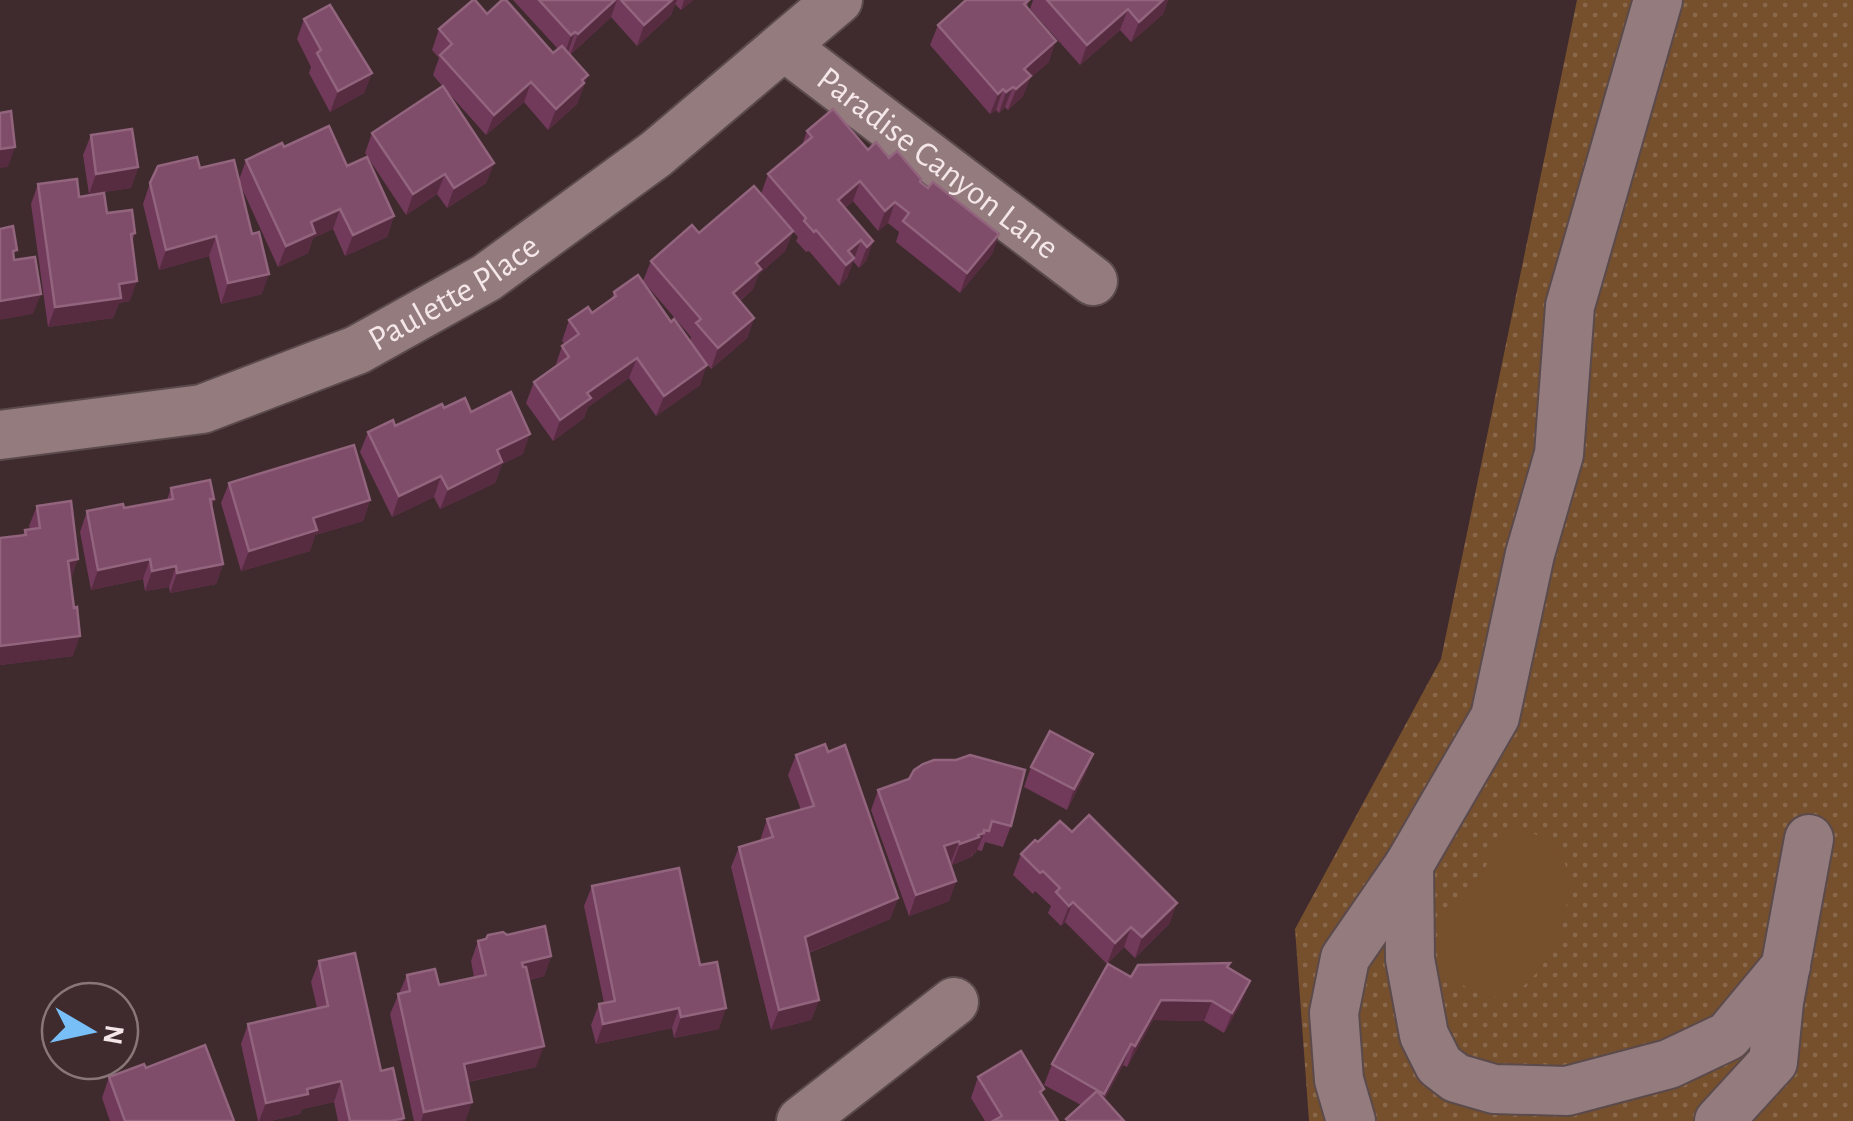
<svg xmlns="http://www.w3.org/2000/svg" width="1853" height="1121" viewBox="0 0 1853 1121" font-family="'Alegreya Sans',sans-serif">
<defs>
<pattern id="grass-dots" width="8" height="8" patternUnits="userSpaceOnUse" patternTransform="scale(2.5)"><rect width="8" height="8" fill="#764f2d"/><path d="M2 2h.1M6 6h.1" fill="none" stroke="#8a684b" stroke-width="1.8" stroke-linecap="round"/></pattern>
</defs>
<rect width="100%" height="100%" fill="#3f2b2d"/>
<polygon fill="url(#grass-dots)" points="1577,0 1853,0 1853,1121 1309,1121 1295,929 1441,659"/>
<path fill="#764f2d" d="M1517,831C1531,831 1541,835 1551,846C1555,851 1563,858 1565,864C1583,912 1527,1037 1462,984C1457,979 1447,974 1444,968C1435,954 1441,930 1444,915C1474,902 1487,862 1501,835Z"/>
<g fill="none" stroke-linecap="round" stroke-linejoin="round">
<g stroke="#5b4a4c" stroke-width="52">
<g id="minor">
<polyline points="1658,0 1570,306 1559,454 1530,554 1495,717 1409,865 1410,959 1424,1035 1439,1065 1456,1078 1494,1089 1567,1091 1669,1064 1728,1036 1786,966"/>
<path id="s1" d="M785,47L1093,281"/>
<path id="s2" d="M0,435L202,409L357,350L486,278L656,154L838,0"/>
<polyline points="801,1121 954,1002"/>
<polyline points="1351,1121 1339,1080 1334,1013 1345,958 1409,865"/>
<polyline points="1719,1121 1773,1062 1779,1002 1809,839"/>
</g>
</g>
<use href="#minor" stroke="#947c7e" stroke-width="48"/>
</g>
<g fill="#71395a">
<polygon points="513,0 693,0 681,10 675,4 671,15 637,46 611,17 570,55 588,75 577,104 548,130 524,102 486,135 445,89 494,163 486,183 447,208 437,194 406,215 365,153 372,133 443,87 433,75 439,58 432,50 439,29 487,14 553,53 558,49"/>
<polygon points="965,0 1029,0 1027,7 1049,62 1030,78 1023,96 1008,110 1005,107 999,113 996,110 990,114 930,45 938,25"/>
<polygon points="1033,0 1168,0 1163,14 1131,42 1120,30 1080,65 1030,9"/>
<polygon points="304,19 372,73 364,93 330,112 309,73 311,67 297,39"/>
<polygon points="807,131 868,150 889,158 920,182 999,234 992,254 960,293 896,242 899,232 888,223 878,231 853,201 845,208 873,241 866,261 859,268 853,261 847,278 839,286 809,251 806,252 796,241 798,237 788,226 793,231 785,251 758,275 753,289 740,301 754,318 747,338 711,369 704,360 700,385 656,416 629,378 588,407 584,418 553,441 526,403 534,382 555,367 562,346 565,344 562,341 569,320 592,313 611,300 614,292 671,322 690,341 691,337 643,281 651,261 699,233 761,194 768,174 802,145"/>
<polygon points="91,135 138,167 131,188 89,194 83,155"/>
<polygon points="284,147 347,166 394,216 387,237 345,256 333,229 313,238 308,253 278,267 239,182 262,294 221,304 209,256 159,270 143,204 150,183 200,168 239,180 246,160"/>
<polygon points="38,184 79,197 107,213 135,233 132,242 130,301 119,303 113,318 48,327 31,204"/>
<polygon points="444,408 471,412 523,454 502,464 495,483 440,509 434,497 392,517 360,452 368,432 395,426"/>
<polygon points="229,483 370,500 363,521 315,535 310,551 241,571 221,503"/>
<polygon points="171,488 214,499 212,506 223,564 216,584 170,593 169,587 145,591 143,579 91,590 80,532 87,511 124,508 167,500"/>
<polygon points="37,506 71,580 73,656 0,665 0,538 23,535 25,530 30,530 29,526"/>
<polygon points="1093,754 1085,774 1067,810 1024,787 1031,767"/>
<polygon points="796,755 898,898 890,919 809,953 819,1000 811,1020 771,1030 731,867 739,847 760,841 767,819 801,810 788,775"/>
<polygon points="878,790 1011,826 1003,847 985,842 982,851 977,850 971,857 952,865 951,862 950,862 956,881 949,901 909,916 871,810"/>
<polygon points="1021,854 1170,923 1135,958 1124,947 1107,964 1065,922 1061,926 1048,913 1051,906 1035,891 1033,894 1013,875"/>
<polygon points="592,886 700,965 719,1029 674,1038 672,1028 596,1044 591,1025 599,1004 604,1003 584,906"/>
<polygon points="507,935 551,956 544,976 529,980 536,1067 468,1082 472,1102 465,1121 414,1121 390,1014 407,975 439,985 474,977 471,961 478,941"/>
<polygon points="319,961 381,1071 404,1118 403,1121 338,1121 334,1102 302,1109 300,1114 270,1121 258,1121 241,1044 248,1024 317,1008 311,982"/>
<polygon points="1230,963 1228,968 1242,1001 1224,1033 1204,1021 1153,1020 1127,1067 1123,1065 1104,1100 1124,1121 1066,1121 1081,1105 1044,1085 1052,1064 1131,977"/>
<polygon points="146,1068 234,1121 110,1121 102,1098 109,1077"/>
<polygon points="978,1077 1042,1095 1058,1121 985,1121 971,1098"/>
</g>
<g fill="#572c41">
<polygon points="615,0 617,0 611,17 570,55 578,34"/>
<polygon points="672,0 677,0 671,15 637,46 644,25"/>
<polygon points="684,0 693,0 681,10"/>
<polygon points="1163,0 1168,0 1163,14 1131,42 1139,22"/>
<polygon points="1128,9 1120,30 1080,65 1087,45"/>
<polygon points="575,32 568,52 564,56 571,35"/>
<polygon points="1056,41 1049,62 1030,78 1023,96 1008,110 1024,69"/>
<polygon points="372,73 364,93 330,112 338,91"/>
<polygon points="588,75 577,104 548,130 556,109"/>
<polygon points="531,82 524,102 486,135 494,115"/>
<polygon points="1013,87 1005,107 999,113 1006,92"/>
<polygon points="1003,89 996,110 990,114 998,94"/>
<polygon points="15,147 8,167 0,168 0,149"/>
<polygon points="494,163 486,183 447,208 454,188"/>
<polygon points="138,167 131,188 89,194 96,174"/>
<polygon points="445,174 437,194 406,215 413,194"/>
<polygon points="860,181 853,201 830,220 838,200"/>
<polygon points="895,202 888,223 878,231 885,211"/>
<polygon points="340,209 333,229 313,238 308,253 278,267 286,246 311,222"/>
<polygon points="394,216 387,237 345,256 353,235"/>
<polygon points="793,231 785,251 758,275 753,289 725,313 733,293 756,263"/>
<polygon points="999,234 992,254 960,293 967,273"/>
<polygon points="216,236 209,256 159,270 166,250"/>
<polygon points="861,240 847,278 839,286 846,265 848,251"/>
<polygon points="873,241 866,261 859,268 867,247"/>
<polygon points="269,274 262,294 221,304 228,283"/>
<polygon points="137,281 130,301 119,303 113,318 48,327 55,307 119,284"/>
<polygon points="41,294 33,314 0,320 0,301"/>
<polygon points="754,318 747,338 711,369 718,348"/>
<polygon points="637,358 629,378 588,407 584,418 553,441 560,420 587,393"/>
<polygon points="707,365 700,385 656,416 664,396"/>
<polygon points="530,434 523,454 502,464 495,483 440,509 448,489 497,450"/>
<polygon points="441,476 434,497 392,517 399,496"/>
<polygon points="370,500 363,521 315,535 310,551 241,571 249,551 313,518"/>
<polygon points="78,559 71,580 68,561"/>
<polygon points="150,559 143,579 91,590 98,570"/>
<polygon points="223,564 216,584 170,593 177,573"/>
<polygon points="176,566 169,587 145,591 152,571"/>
<polygon points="80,636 73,656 0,665 0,646"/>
<polygon points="1093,754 1085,774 1067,810 1074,789"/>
<polygon points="984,833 976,853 972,854 971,857 952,865 960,844"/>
<polygon points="959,841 951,862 936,867 944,846"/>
<polygon points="956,881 949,901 909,916 916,895"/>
<polygon points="898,898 890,919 798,957 805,937"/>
<polygon points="1073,902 1065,922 1061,926 1069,906"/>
<polygon points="1177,903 1170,923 1135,958 1142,937"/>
<polygon points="1131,927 1124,947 1107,964 1115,943"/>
<polygon points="551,956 544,976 514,983 522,963"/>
<polygon points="1250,981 1242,1001 1224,1033 1232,1013"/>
<polygon points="819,1000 811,1020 771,1030 779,1010"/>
<polygon points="1161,1000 1212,1001 1204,1021 1153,1020 1127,1067 1135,1046"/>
<polygon points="679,1008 672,1028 596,1044 603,1024"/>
<polygon points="726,1008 719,1029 674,1038 681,1017"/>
<polygon points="1131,1044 1123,1065 1096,1114 1104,1094"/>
<polygon points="544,1046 536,1067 457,1084 464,1064"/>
<polygon points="341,1081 334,1102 302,1109 300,1114 270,1121 259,1121 266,1103 307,1089"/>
<polygon points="472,1102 465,1121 421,1121 424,1112"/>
</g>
<g fill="#7f4c69" stroke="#92647d" stroke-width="2.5">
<polygon points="473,0 475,0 487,14 502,0 506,0 553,53 562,46 588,75 582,80 584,83 556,109 531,82 494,115 440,55 452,44 439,29"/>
<polygon points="539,0 615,0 578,34 575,32 571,35"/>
<polygon points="621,0 672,0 644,25"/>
<polygon points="966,0 1029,0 1024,4 1056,41 1024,69 1031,76 1016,89 1013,87 1006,92 1003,89 998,94 938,25"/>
<polygon points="1047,0 1163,0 1139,22 1128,9 1087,45"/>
<polygon points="330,5 372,73 338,91 317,53 321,50 304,19"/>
<polygon points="443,86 494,163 454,188 445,174 413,194 372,133"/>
<polygon points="833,109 868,150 876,142 889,158 897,151 921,179 920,182 928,188 933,182 999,234 967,273 903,221 909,213 895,202 885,211 860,181 838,200 873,241 867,247 861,240 848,251 854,258 846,265 816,230 814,232 804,221 806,218 768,174 812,137 807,131"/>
<polygon points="11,111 15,147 0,149 0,113"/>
<polygon points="329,126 347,166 367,157 394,216 353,235 340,209 311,222 315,233 286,246 246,160 282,143 284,147"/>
<polygon points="132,129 138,167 96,174 91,135"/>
<polygon points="197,157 200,168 234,160 252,234 259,232 269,274 228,283 216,236 166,250 150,183 158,166"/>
<polygon points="77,179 79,197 104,193 107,213 132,210 135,233 131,234 137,281 119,284 121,298 55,307 38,184"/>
<polygon points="754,186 793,231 756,263 761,269 733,293 754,318 718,348 696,323 701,319 651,261 692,225 699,233"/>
<polygon points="13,226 17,250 13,251 14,260 35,257 41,294 0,301 0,229"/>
<polygon points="638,275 671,322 674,319 707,365 664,396 637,358 587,393 591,398 560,420 534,382 569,357 562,346 579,334 569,320 588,307 592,313 616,296 614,292"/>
<polygon points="511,392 530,434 497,450 502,462 448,489 441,476 399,496 368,432 393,420 395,426 442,404 444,408 465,398 471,412"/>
<polygon points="354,445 370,500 313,518 317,530 249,551 229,483"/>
<polygon points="210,480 214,499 210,499 223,564 177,573 176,566 152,571 150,559 98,570 87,511 123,504 124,508 173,499 171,488"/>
<polygon points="71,501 78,559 68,561 74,608 77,607 80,636 0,646 0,538 26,535 25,530 40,528 37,506"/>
<polygon points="1050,731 1093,754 1074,789 1031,767"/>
<polygon points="825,744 828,752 845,745 898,898 805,937 819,1000 779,1010 739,847 773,837 767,819 814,806 796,755"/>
<polygon points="970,755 1025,770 1011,826 992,821 989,831 984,830 984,833 978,835 979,837 960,844 959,841 944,846 956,881 916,895 878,790 909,779 914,770 923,764 934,760 956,760"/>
<polygon points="1089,815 1177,903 1142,937 1131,927 1115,943 1073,902 1069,906 1056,892 1060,888 1043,871 1040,873 1021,854 1035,840 1038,842 1060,821 1072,832"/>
<polygon points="679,868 700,965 717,962 726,1008 681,1017 679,1008 603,1024 599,1004 615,1001 592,886"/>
<polygon points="545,926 551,956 522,963 523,967 526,967 544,1046 464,1064 472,1102 424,1112 398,994 410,991 407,975 435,969 439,985 486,975 478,941 486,939 488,935 503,932 507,935"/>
<polygon points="355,953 381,1071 393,1068 404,1118 391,1121 350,1121 341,1081 307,1089 308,1094 266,1103 248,1024 328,1006 319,961"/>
<polygon points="1230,963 1227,967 1250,981 1232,1013 1212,1001 1161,1000 1135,1046 1131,1044 1104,1094 1052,1064 1108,964 1131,977 1138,965"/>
<polygon points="205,1045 234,1121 125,1121 109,1077 144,1064 146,1068"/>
<polygon points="1021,1051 1044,1089 1040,1092 1058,1121 993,1121 1002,1116 978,1077"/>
<polygon points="1097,1091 1124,1121 1068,1121 1066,1119"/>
</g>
<g text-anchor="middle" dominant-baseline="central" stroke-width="8" stroke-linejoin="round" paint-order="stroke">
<g font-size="35" fill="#f5e7e9" stroke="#3f2b2d">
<text stroke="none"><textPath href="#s1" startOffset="192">Paradise Canyon Lane</textPath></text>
<text stroke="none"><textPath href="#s2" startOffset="482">Paulette Place</textPath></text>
</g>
</g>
<g transform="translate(90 1031) rotate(99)"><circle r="48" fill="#3f2b2d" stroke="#887678" stroke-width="2.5"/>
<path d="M0-8L18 38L0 25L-18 38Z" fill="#78bff8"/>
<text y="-15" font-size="28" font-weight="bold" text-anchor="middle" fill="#f5e7e9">N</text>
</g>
</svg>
